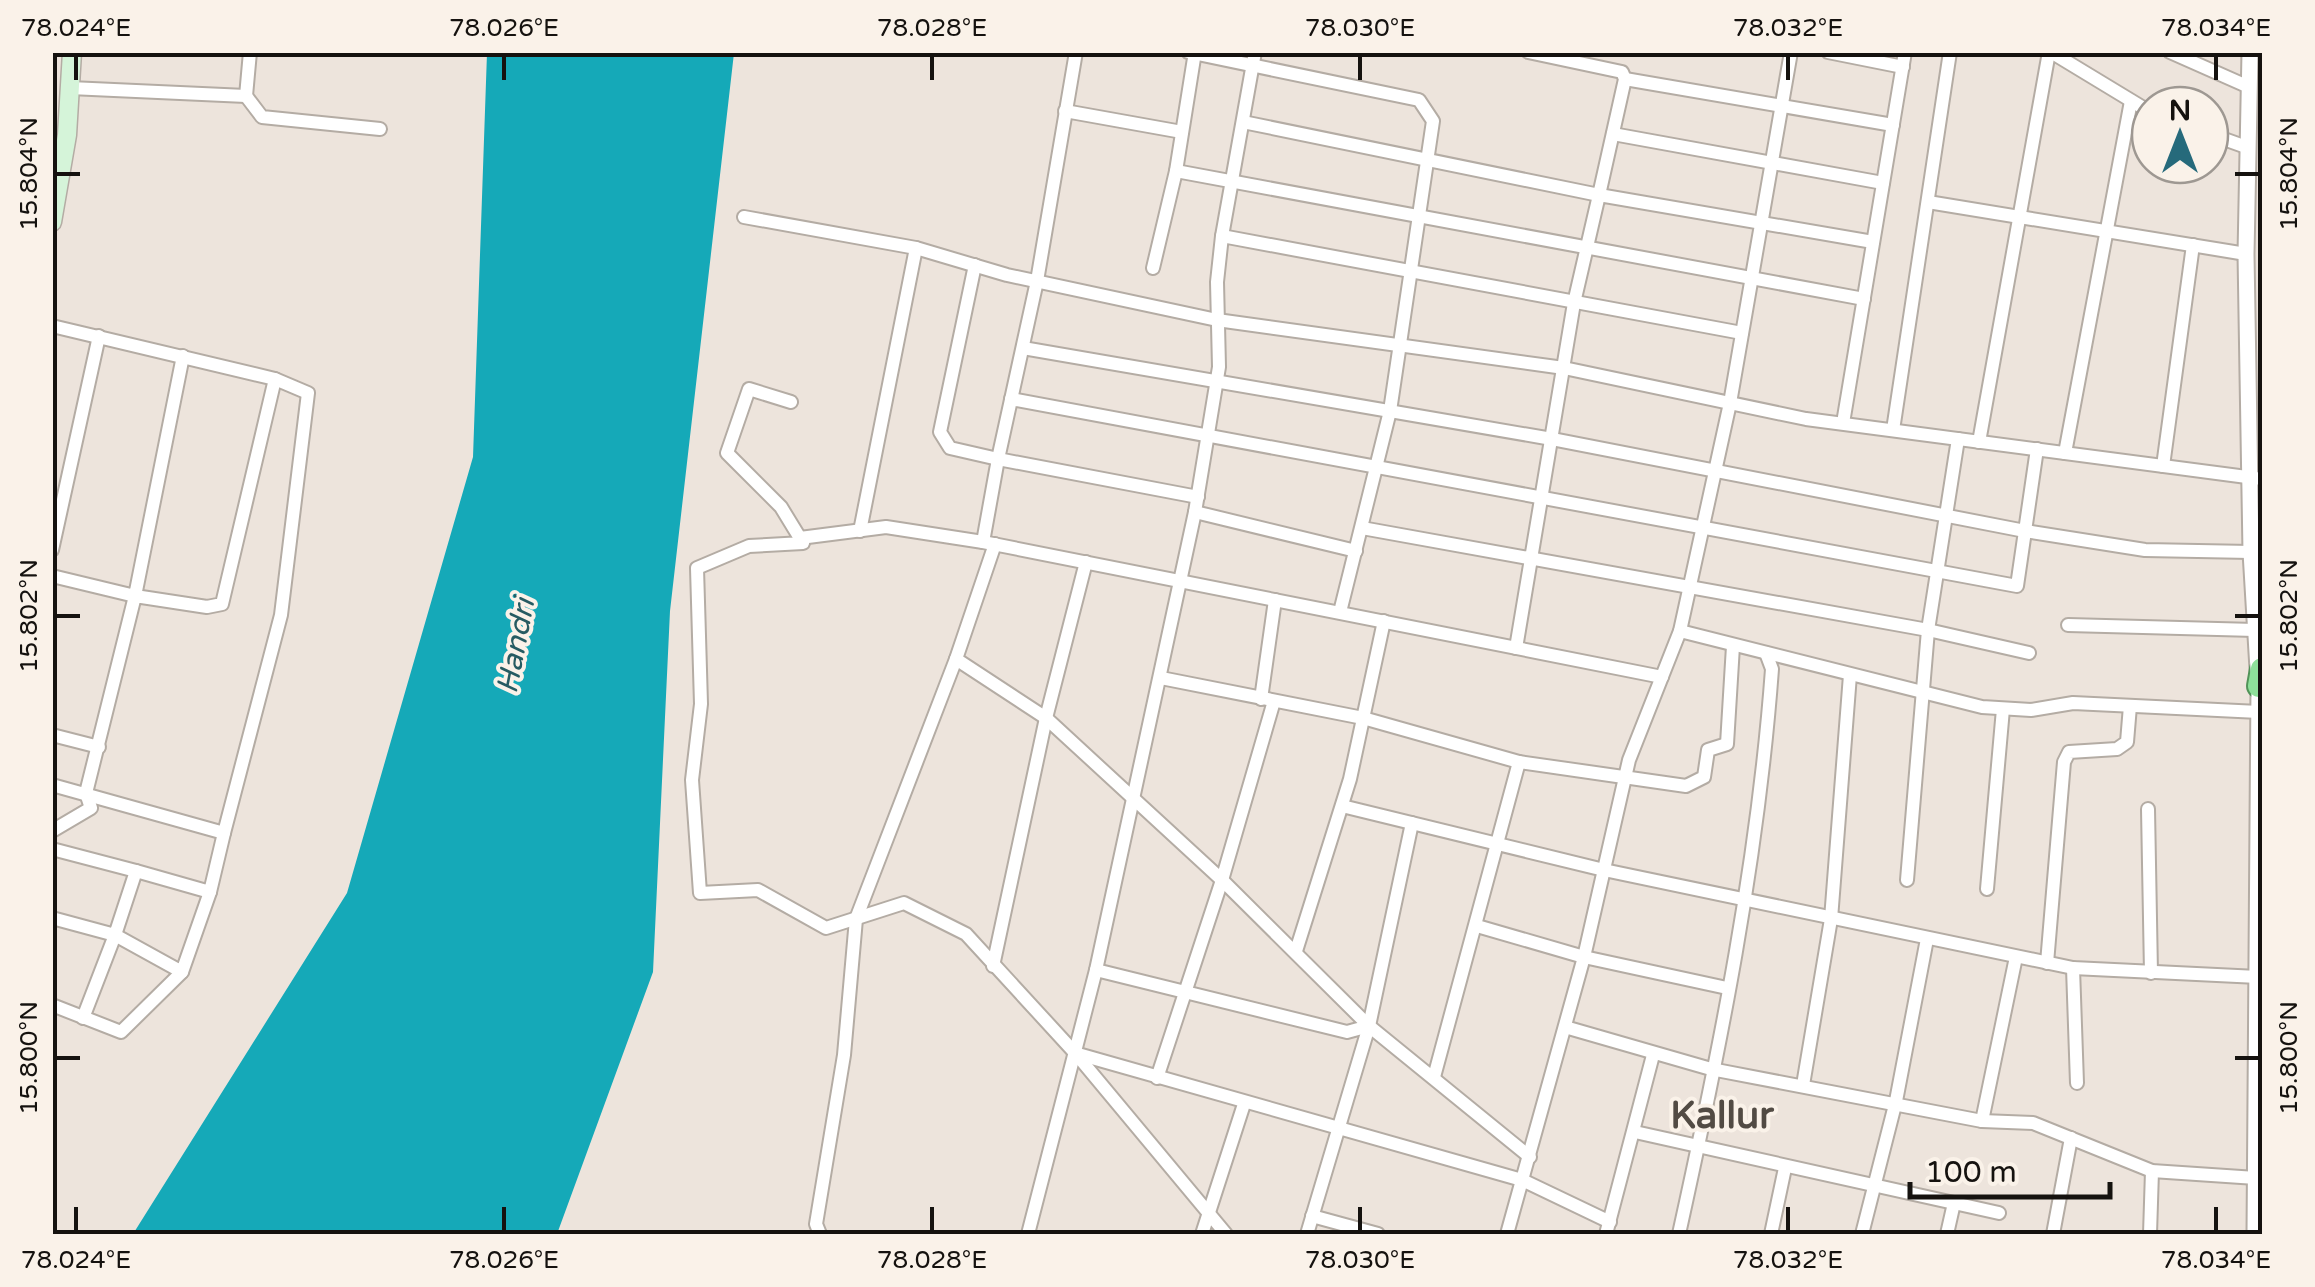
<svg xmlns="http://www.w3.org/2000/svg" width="2315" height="1287" viewBox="0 0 2315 1287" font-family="'Varela Round',sans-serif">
<rect width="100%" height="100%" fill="#ede4dc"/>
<polygon fill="#15a9b8" points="487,53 734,53 670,611 653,972 557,1234 133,1234 347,893 473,457"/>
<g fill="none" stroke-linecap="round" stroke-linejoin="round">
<g stroke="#b4aca4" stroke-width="16">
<g id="minor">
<polyline points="1076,52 1037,281 998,459 1198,497"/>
<polyline points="1188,52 1419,100 1433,121 1390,411 1340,612"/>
<polyline points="1828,52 1903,67"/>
<polyline points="2051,52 2150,112"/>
<polyline points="2170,52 2249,87"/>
<polyline points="1625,79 1893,125"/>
<polyline points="70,88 246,96 250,52"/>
<polyline points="246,96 262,117 380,129"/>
<polyline points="1065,111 1182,132"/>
<polyline points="1243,122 1599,195 1625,79 1622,72 1528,52"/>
<polyline points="1613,134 1883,183"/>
<polyline points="2210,134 2249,148"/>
<polyline points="1176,171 1864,299"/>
<polyline points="1928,202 2246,254"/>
<polyline points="744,217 916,248 1007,275 1217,320 1564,368 1806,419 2262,479"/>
<polyline points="1222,236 1742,333"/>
<polyline points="975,265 940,432 950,448 998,459 983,542"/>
<polyline points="1153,268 1176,171 1195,52"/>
<polyline points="52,326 275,379 222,604 207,607 135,596 86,793 91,808 52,831"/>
<polyline points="1023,348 1552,439 2025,531 2145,550 2251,552 2262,543"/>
<polyline points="1011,399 2017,586 2037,449"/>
<polyline points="791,402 749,389 727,453 781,507 803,543 749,546 697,568 701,704 692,780 700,893 758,890 826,928 904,903 966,934 1076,1054 1226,1234"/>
<polyline points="1843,423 1905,52"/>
<polyline points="1893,430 1950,52"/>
<polyline points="1979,442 2049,52"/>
<polyline points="2065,453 2131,101"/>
<polyline points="2163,466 2193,245"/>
<polyline points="1195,512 1356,551"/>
<polyline points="1362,528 1928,630 2029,653"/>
<polyline points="860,531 916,248"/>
<polyline points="800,538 886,527 983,542 1662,677"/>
<polyline points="995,544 956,659 1046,718 1222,880 1369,1026 1530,1157"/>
<polyline points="52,550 99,336"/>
<polyline points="52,576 135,596 183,356"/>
<polyline points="2068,625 2255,630"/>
<polyline points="1680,631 1982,707 2031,710 2073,703 2259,712"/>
<polyline points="1516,648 1574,303 1599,195 1873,242"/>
<polyline points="1161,678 1363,718 1519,762"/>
<polyline points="1261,699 1275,600"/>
<polyline points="52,735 99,747"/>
<polyline points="52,785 224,833 281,615 308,393 275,379"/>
<polyline points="1342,806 1604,870 2073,968 2258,977"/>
<polyline points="2148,809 2151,973"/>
<polyline points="52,849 136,871 115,935 52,918"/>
<polyline points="136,871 210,892 224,833"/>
<polyline points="1907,880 1928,630 1958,439"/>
<polyline points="1987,889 2003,709"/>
<polyline points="1477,926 1584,957 1727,988"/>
<polyline points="1296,951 1350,779 1384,621"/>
<polyline points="2047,963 2064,762 2069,752 2117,749 2127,742 2130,706"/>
<polyline points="993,966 1046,718 1086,562"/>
<polyline points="2073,968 2077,1083"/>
<polyline points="1096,970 1347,1032 1369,1026"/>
<polyline points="52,1005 121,1032 182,972"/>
<polyline points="83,1018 115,935 182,972 210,892"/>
<polyline points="1565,1027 1711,1069 1982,1121 2033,1123 2152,1171 2256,1178"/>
<polyline points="1078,1054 1522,1180 1610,1222"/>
<polyline points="1434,1077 1519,762 1686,786 1704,777 1708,750 1727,744 1733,646"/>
<polyline points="1157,1078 1222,880 1274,701"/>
<polyline points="1803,1085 1831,919 1850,675"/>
<polyline points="1982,1121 2016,957"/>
<polyline points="1635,1132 1999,1213"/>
<polyline points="1312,1216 1378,1234"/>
<polyline points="820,1234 816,1224 844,1055 856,919 956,659"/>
<polyline points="1028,1234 1096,970 1195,512 1219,367 1217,282 1222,236 1255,52"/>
<polyline points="1202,1234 1244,1104"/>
<polyline points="1307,1234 1369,1026 1412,823"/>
<polyline points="1507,1234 1584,957 1629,760 1680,631 1730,403 1791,52"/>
<polyline points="1606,1234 1653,1055"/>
<path d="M1679,1234C1720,1048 1758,860 1772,669L1766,653"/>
<polyline points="1771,1234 1785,1168"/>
<polyline points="1862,1234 1896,1101 1927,939"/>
<polyline points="1947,1234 1954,1203"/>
<polyline points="2053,1234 2071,1138"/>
<polyline points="2150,1234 2152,1171"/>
</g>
</g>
<g stroke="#b4aca4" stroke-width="19">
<polyline id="tertiary" points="2250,52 2246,254 2251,552 2259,686 2255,1234"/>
</g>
<g stroke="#b4aca4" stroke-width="21">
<polyline id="secondary" points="52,222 67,135 72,52"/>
</g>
<g stroke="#519358" stroke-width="26">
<polyline id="trunk" points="2259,686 2262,669"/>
</g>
<use href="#minor" stroke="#fff" stroke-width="12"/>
<use href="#tertiary" stroke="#fff" stroke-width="15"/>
<use href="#secondary" stroke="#d5f4d9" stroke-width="18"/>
<use href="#trunk" stroke="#8ee09a" stroke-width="22"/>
</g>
<path fill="none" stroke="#15120f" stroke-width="4" d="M76,55V80M504,55V80M932,55V80M1360,55V80M1788,55V80M2216,55V80M55,174H80M2235,174H2260M55,616H80M2235,616H2260M55,1058H80M2235,1058H2260M76,1207V1232M504,1207V1232M932,1207V1232M1360,1207V1232M1788,1207V1232M2216,1207V1232"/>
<g text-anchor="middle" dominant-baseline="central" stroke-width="8" stroke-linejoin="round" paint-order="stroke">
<g font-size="30" font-style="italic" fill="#265b62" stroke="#faf2e9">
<text transform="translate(516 646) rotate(-79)">Handri</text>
</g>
<g font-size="38" font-weight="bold" fill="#524b44" stroke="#faf2e9">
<text x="1722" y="1116">Kallur</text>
</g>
</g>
<rect width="2315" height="1287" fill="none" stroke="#faf2e9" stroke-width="110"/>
<g transform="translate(2180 135)"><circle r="48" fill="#faf2e9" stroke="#9e9892" stroke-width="2.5"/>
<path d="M0-8L18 38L0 25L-18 38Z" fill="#266a7b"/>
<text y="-15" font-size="28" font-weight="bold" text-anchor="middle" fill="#15120f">N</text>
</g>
<path d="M1910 1182v15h200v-15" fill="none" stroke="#15120f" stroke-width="5"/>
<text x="1925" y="1182" font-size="30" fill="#15120f" stroke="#faf2e9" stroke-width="8" paint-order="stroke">100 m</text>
<rect x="55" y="55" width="2205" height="1177" fill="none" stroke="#15120f" stroke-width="4"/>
<g font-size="25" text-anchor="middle" fill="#15120f">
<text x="76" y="36">78.024°E</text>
<text x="504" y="36">78.026°E</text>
<text x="932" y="36">78.028°E</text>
<text x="1360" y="36">78.030°E</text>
<text x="1788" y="36">78.032°E</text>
<text x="2216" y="36">78.034°E</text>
<text transform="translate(28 174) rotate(-90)" y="9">15.804°N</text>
<text transform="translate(2288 174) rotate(-90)" y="9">15.804°N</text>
<text transform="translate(28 616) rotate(-90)" y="9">15.802°N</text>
<text transform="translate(2288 616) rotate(-90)" y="9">15.802°N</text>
<text transform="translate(28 1058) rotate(-90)" y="9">15.800°N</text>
<text transform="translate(2288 1058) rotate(-90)" y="9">15.800°N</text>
<text x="76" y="1268">78.024°E</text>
<text x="504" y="1268">78.026°E</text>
<text x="932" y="1268">78.028°E</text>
<text x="1360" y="1268">78.030°E</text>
<text x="1788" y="1268">78.032°E</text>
<text x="2216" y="1268">78.034°E</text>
</g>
</svg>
